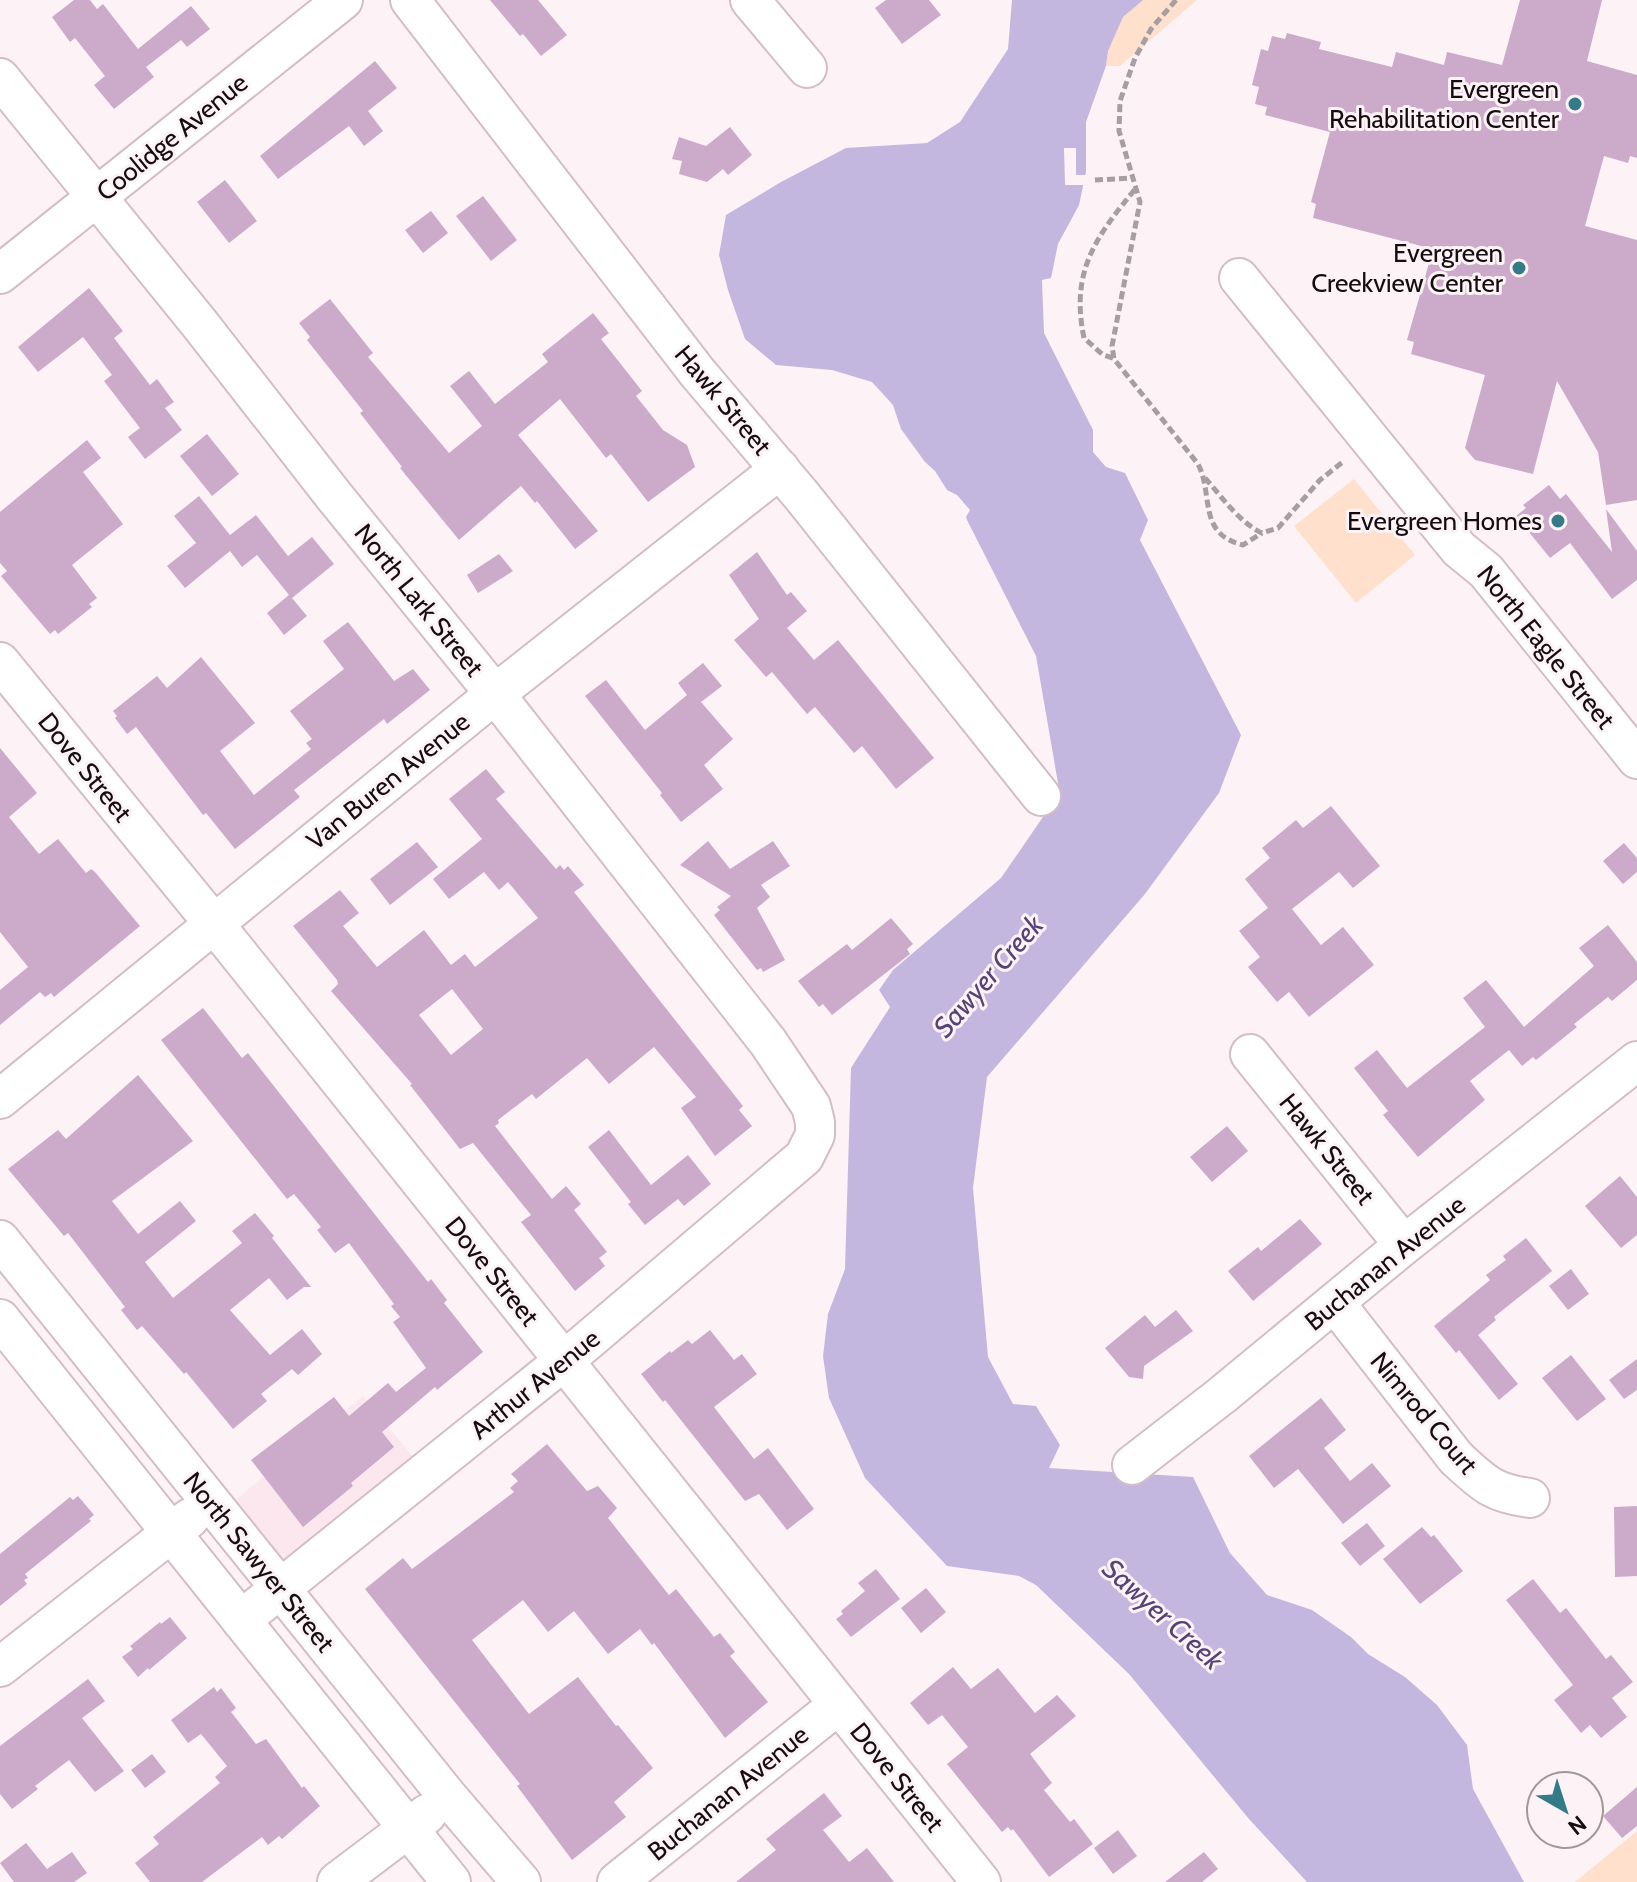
<svg xmlns="http://www.w3.org/2000/svg" width="1637" height="1882" viewBox="0 0 1637 1882" font-family="Cabin,sans-serif">
<rect width="100%" height="100%" fill="#fdf3f6"/>
<polygon fill="#fbe7ed" points="363,1396 426,1473 281,1590 219,1513"/>
<g fill="#fee0cd">
<polygon points="1143,0 1197,0 1120,66 1106,66 1108,51 1123,16"/>
<polygon points="1354,479 1415,555 1356,603 1294,526"/>
<polygon points="1637,1831 1637,1882 1575,1882"/>
</g>
<polygon fill="#c3b7df" points="1012,0 1143,0 1123,17 1108,51 1106,66 1086,122 1086,172 1079,205 1058,244 1051,278 1042,280 1044,333 1093,430 1093,452 1106,467 1125,473 1148,520 1140,540 1241,735 1219,793 1145,894 987,1077 973,1188 988,1357 1013,1404 1036,1406 1060,1445 1049,1468 1193,1477 1230,1553 1267,1595 1312,1610 1351,1637 1368,1654 1405,1677 1437,1705 1467,1745 1473,1789 1524,1882 1307,1882 1249,1819 1129,1674 1036,1585 1019,1576 947,1566 865,1478 829,1398 823,1356 828,1314 845,1269 851,1068 890,1007 879,990 893,970 1001,878 1045,814 1058,783 1036,656 967,520 966,517 970,510 957,495 947,490 935,471 925,462 901,429 893,405 872,382 832,370 776,365 745,339 728,290 719,255 726,215 781,182 846,148 927,143 960,122 1008,49"/>
<polygon fill="#fdf3f6" points="1064,148 1076,148 1076,175 1089,175 1087,185 1065,185"/>
<g fill="#ccaaca" fill-rule="evenodd">
<polygon points="74,0 90,0 97,9 103,4 138,49 191,6 210,29 187,47 181,40 146,67 154,77 114,109 94,85 105,76 75,38 70,42 52,17"/>
<polygon points="490,0 538,0 567,35 541,56 523,34 520,36"/>
<polygon points="886,0 929,0 941,15 902,44 875,8"/>
<polygon points="1520,0 1602,0 1587,61 1637,75 1637,158 1630,156 1628,163 1604,156 1585,226 1637,240 1637,500 1606,505 1598,452 1557,381 1533,474 1475,460 1465,448 1485,375 1411,354 1414,342 1407,340 1433,249 1313,218 1316,204 1311,202 1330,132 1265,115 1267,107 1255,104 1259,87 1252,85 1261,49 1268,51 1272,36 1285,39 1287,33 1321,42 1319,49 1392,67 1396,52 1444,65 1447,52 1502,65"/>
<polygon points="375,61 397,88 368,111 383,131 364,146 349,126 278,179 260,156"/>
<polygon points="730,127 752,155 728,175 723,169 707,182 679,174 682,161 672,159 679,137 706,146"/>
<polygon points="225,180 257,221 229,243 197,202"/>
<polygon points="483,196 517,240 491,261 456,216"/>
<polygon points="431,211 448,233 423,253 405,230"/>
<polygon points="89,288 123,331 114,338 150,385 157,379 174,402 165,408 182,430 145,459 128,437 140,428 104,381 112,375 83,337 38,372 18,347"/>
<polygon points="330,299 373,353 368,357 449,453 482,426 450,386 469,371 495,404 548,362 542,354 593,313 609,333 601,339 642,391 636,396 663,430 687,445 695,467 648,502 611,454 606,458 560,399 518,435 598,531 575,549 537,501 535,503 521,486 459,540 400,468 402,467 360,413 363,411 307,340 310,337 299,323"/>
<polygon points="207,434 239,474 212,496 180,456"/>
<polygon points="87,440 101,458 83,472 123,524 72,565 97,598 89,604 92,607 58,634 55,630 50,634 1,576 7,571 0,563 0,512"/>
<polygon points="1549,485 1560,499 1566,494 1612,552 1606,509 1637,551 1637,580 1612,599 1570,543 1550,558 1516,516 1526,508 1523,505"/>
<polygon points="199,496 230,535 256,515 288,556 312,537 334,564 292,598 307,616 284,635 267,613 289,595 257,555 242,567 230,551 185,588 167,566 196,543 174,516"/>
<polygon points="757,552 787,595 791,592 807,611 787,628 814,660 838,640 934,758 896,789 862,746 854,753 815,707 807,714 772,672 766,677 734,640 759,619 729,575"/>
<polygon points="499,554 513,571 478,593 467,575"/>
<polygon points="348,622 394,681 413,669 430,690 387,724 384,719 294,790 300,797 235,849 206,813 203,815 136,727 127,734 115,718 117,716 113,711 157,676 167,688 201,657 255,723 220,751 254,795 311,749 306,743 312,739 290,711 344,669 323,641"/>
<polygon points="703,663 722,686 701,702 733,739 704,765 723,789 681,822 660,795 662,793 585,696 606,680 645,730 687,695 678,683"/>
<polygon points="0,748 37,793 9,817 39,854 58,839 86,873 91,869 95,872 140,926 54,997 51,993 45,997 40,992 0,1025 0,990 28,967 0,932"/>
<path d="M486,769L505,792L496,799L556,869L560,865L564,870L568,866L584,885L574,892L743,1106L739,1110L752,1126L715,1156L681,1108L696,1097L654,1047L609,1084L587,1058L536,1099L532,1094L498,1120L499,1123L495,1126L552,1199L566,1186L581,1204L574,1210L607,1252L599,1258L605,1266L575,1291L521,1222L531,1215L473,1143L460,1149L410,1085L412,1084L331,991L338,984L337,980L293,926L340,890L359,913L343,926L377,967L424,930L451,965L465,954L475,967L538,918L508,882L499,890L484,872L449,899L433,879L482,839L449,799ZM452,989L483,1029L451,1055L419,1015Z"/>
<polygon points="1331,806 1380,866 1353,888 1339,872 1292,909 1321,945 1343,927 1374,965 1309,1017 1289,992 1277,1002 1248,967 1260,957 1239,931 1268,908 1245,879 1270,858 1262,848 1296,820 1303,828"/>
<polygon points="708,841 730,869 773,841 790,866 761,885 770,897 757,908 785,960 763,972 761,968 757,970 714,915 720,910 717,907 731,896 680,865"/>
<polygon points="417,842 438,867 390,905 370,879"/>
<polygon points="1624,843 1637,858 1637,872 1623,884 1603,861"/>
<polygon points="891,918 913,944 907,949 910,954 832,1015 823,1004 819,1007 798,981 847,944 852,950"/>
<polygon points="1608,925 1637,962 1637,980 1612,1001 1608,997 1574,1024 1577,1027 1536,1060 1533,1057 1522,1066 1509,1050 1470,1081 1485,1100 1418,1157 1383,1115 1388,1111 1354,1068 1377,1050 1407,1088 1485,1027 1463,998 1486,980 1524,1027 1594,966 1579,948"/>
<polygon points="203,1008 242,1058 248,1053 428,1282 431,1279 447,1300 444,1303 483,1352 437,1390 435,1387 382,1432 394,1447 351,1483 353,1486 303,1527 251,1460 334,1397 349,1416 388,1383 396,1392 426,1368 393,1322 400,1317 391,1306 394,1304 349,1243 335,1253 317,1230 321,1227 294,1194 287,1199 161,1040"/>
<polygon points="138,1075 193,1141 112,1201 138,1234 180,1201 196,1221 145,1262 173,1298 242,1243 232,1231 255,1213 274,1236 272,1238 311,1287 304,1287 287,1300 269,1278 230,1310 270,1355 302,1329 322,1354 298,1375 292,1369 261,1394 267,1401 233,1429 186,1372 184,1374 142,1326 137,1330 121,1310 125,1307 68,1233 64,1236 8,1169 58,1130 66,1139"/>
<polygon points="1227,1126 1248,1151 1212,1182 1190,1157"/>
<polygon points="609,1130 651,1185 688,1155 711,1184 684,1206 678,1199 645,1225 628,1204 631,1202 588,1147"/>
<polygon points="1620,1176 1637,1197 1637,1235 1621,1248 1585,1206"/>
<polygon points="1300,1219 1322,1244 1253,1301 1228,1271 1258,1247 1261,1251"/>
<polygon points="1526,1238 1552,1271 1494,1317 1496,1320 1478,1335 1518,1384 1499,1400 1459,1350 1456,1353 1434,1326 1490,1280 1486,1275 1506,1260 1503,1256"/>
<polygon points="1571,1269 1589,1294 1568,1310 1549,1286"/>
<polygon points="1176,1310 1193,1331 1144,1366 1143,1379 1129,1377 1105,1348 1145,1315 1155,1327"/>
<polygon points="710,1330 734,1360 742,1354 757,1374 714,1407 754,1459 768,1448 814,1509 787,1530 759,1494 745,1501 665,1400 663,1402 641,1374 670,1351 671,1353 688,1340 692,1344"/>
<polygon points="1571,1355 1606,1399 1577,1421 1542,1378"/>
<polygon points="1637,1359 1637,1390 1624,1399 1609,1380"/>
<polygon points="1321,1398 1346,1430 1324,1448 1350,1481 1372,1463 1391,1486 1343,1524 1298,1469 1274,1488 1249,1456"/>
<polygon points="547,1444 587,1491 598,1486 617,1508 608,1518 669,1595 676,1589 714,1637 720,1633 735,1652 730,1656 768,1702 725,1738 654,1643 652,1645 640,1629 608,1654 574,1611 548,1632 523,1600 472,1640 529,1714 578,1677 616,1726 618,1725 653,1768 614,1802 626,1817 572,1860 517,1786 520,1784 365,1589 403,1558 412,1569 514,1492 510,1488 518,1481 511,1474"/>
<polygon points="78,1496 94,1515 89,1519 91,1521 25,1574 28,1578 24,1580 27,1584 0,1606 0,1554 70,1497 73,1500"/>
<polygon points="1637,1506 1637,1576 1615,1577 1614,1507"/>
<polygon points="1367,1523 1385,1546 1360,1566 1341,1543"/>
<polygon points="1422,1527 1431,1537 1434,1535 1463,1571 1420,1604 1383,1559"/>
<polygon points="876,1569 900,1599 851,1637 836,1619 843,1614 841,1611 865,1591 858,1583"/>
<polygon points="1533,1579 1560,1613 1566,1608 1606,1659 1611,1655 1633,1682 1612,1698 1627,1717 1601,1738 1590,1725 1581,1733 1554,1700 1573,1685 1506,1600"/>
<polygon points="926,1588 946,1612 921,1633 901,1608"/>
<polygon points="170,1617 187,1638 149,1670 148,1668 138,1677 122,1657 133,1649 130,1646 160,1622 161,1624"/>
<polygon points="953,1667 971,1689 998,1668 1035,1713 1057,1695 1076,1716 1030,1754 1052,1783 1044,1790 1070,1822 1074,1819 1093,1844 1049,1877 1013,1829 1011,1831 1008,1827 1002,1832 947,1764 968,1747 942,1715 928,1725 910,1703"/>
<polygon points="88,1679 105,1701 82,1718 124,1771 95,1792 69,1760 35,1786 38,1789 12,1809 0,1794 0,1746"/>
<polygon points="214,1687 217,1692 221,1688 236,1708 231,1712 256,1744 266,1739 302,1788 304,1786 320,1806 282,1839 279,1836 268,1845 262,1837 202,1882 150,1882 135,1863 159,1844 153,1837 220,1783 215,1777 227,1766 201,1734 188,1743 171,1720"/>
<polygon points="152,1754 166,1772 145,1788 131,1770"/>
<polygon points="1637,1787 1637,1826 1622,1838 1603,1816"/>
<polygon points="824,1793 842,1816 823,1830 849,1862 867,1848 894,1882 736,1882 776,1850 766,1839"/>
<polygon points="1118,1830 1137,1856 1113,1874 1094,1848"/>
<polygon points="26,1843 47,1869 72,1852 87,1873 74,1882 14,1882 0,1863"/>
<polygon points="1204,1852 1218,1869 1202,1882 1165,1882"/>
</g>
<g fill="none" stroke-linecap="round" stroke-linejoin="round">
<g stroke="#d4bdc4" stroke-width="42">
<g id="minor">
<polyline points="410,0 697,372 802,496 1041,796"/>
<polyline points="750,0 807,68"/>
<polyline points="0,78 199,323 334,496 495,694 768,1042 811,1106 815,1122 815,1135 804,1157 565,1360 241,1620"/>
<polyline points="0,274 343,0"/>
<polyline points="1239,278 1459,549 1486,571 1637,759"/>
<polyline points="0,662 232,946 981,1882"/>
<polyline points="1250,1054 1404,1245"/>
<polyline points="0,1099 495,694 780,469"/>
<polyline points="0,1240 448,1797 521,1882"/>
<path d="M1335,1303L1456,1458C1483,1483 1492,1493 1530,1498"/>
<polyline points="0,1319 451,1882"/>
<polyline points="1132,1465 1221,1396 1404,1245 1637,1061"/>
<polyline points="0,1667 190,1518"/>
<polyline points="337,1882 427,1814"/>
<polyline points="617,1882 838,1705"/>
</g>
</g>
<g stroke="#a79ea1" stroke-width="5" stroke-dasharray="8 4" stroke-linecap="butt">
<path d="M1176,0L1151,29L1135,58L1120,101L1119,131L1140,202L1112,346L1114,359L1198,464C1214,495 1197,534 1243,545L1262,533"/>
<polyline points="1095,180 1134,178"/>
<path d="M1113,358L1103,355L1084,338C1070,271 1096,237 1136,188"/>
<path d="M1205,478C1222,497 1239,522 1262,533L1278,528L1320,480L1344,461"/>
</g>
<use href="#minor" stroke="#fff" stroke-width="38"/>
</g>
<g fill="#347a87" stroke="#fdf3f6" stroke-width="3">
<circle cx="1575" cy="104" r="8"/>
<circle cx="1519" cy="268" r="8"/>
<circle cx="1558" cy="521" r="8"/>
</g>
<g text-anchor="middle" dominant-baseline="central" stroke-width="6" stroke-linejoin="round" paint-order="stroke">
<g font-size="26" fill="#150d10" stroke="#fdf3f6" text-anchor="end">
<text x="1559" y="89">Evergreen<tspan x="1559" dy="30">Rehabilitation Center</tspan></text>
<text x="1503" y="253">Evergreen<tspan x="1503" dy="30">Creekview Center</tspan></text>
<text x="1542" y="521">Evergreen Homes</text>
</g>
<g font-size="26" fill="#150d10" stroke="#fdf3f6">
<text transform="translate(172 137) rotate(-39)">Coolidge Avenue</text>
<text transform="translate(723 400) rotate(50)">Hawk Street</text>
<text transform="translate(419 600) rotate(51)">North Lark Street</text>
<text transform="translate(1546 647) rotate(51)">North Eagle Street</text>
<text transform="translate(85 767) rotate(51)">Dove Street</text>
<text transform="translate(388 781) rotate(-39)">Van Buren Avenue</text>
<text transform="translate(1327 1149) rotate(51)">Hawk Street</text>
<text transform="translate(1385 1263) rotate(-39)">Buchanan Avenue</text>
<text transform="translate(492 1271) rotate(51)">Dove Street</text>
<text transform="translate(535 1384) rotate(-39)">Arthur Avenue</text>
<text transform="translate(1424 1413) rotate(50)">Nimrod Court</text>
<text transform="translate(259 1562) rotate(51)">North Sawyer Street</text>
<text transform="translate(897 1777) rotate(51)">Dove Street</text>
<text transform="translate(728 1793) rotate(-39)">Buchanan Avenue</text>
</g>
<g font-size="28" font-style="italic" fill="#554277" stroke="#fdf3f6">
<text transform="translate(988 976) rotate(-49)">Sawyer Creek</text>
<text transform="translate(1163 1614) rotate(42)">Sawyer Creek</text>
</g>
</g>
<g transform="translate(1565 1810) rotate(141)"><circle r="38" fill="#fdf3f6" stroke="#a0979a" stroke-width="2"/>
<path d="M0-6L14 30L0 20L-14 30Z" fill="#347a87"/>
<text y="-12" font-size="22" font-weight="bold" text-anchor="middle" fill="#150d10">N</text>
</g>
</svg>
